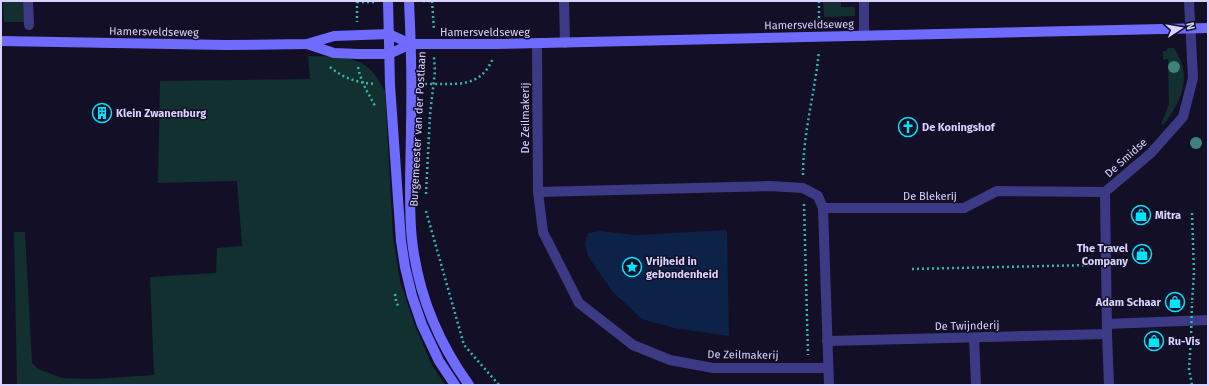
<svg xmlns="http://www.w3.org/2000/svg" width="1209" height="386" viewBox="0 0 1209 386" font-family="'Fira Sans',sans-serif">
<rect width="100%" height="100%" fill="#130f26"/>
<g fill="#12302f">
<polygon points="3,1 23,1 24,22 4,22"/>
<polygon points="823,1 841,1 841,7 855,7 855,16 824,17"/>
<path d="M1168,48H1174C1193,75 1182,101 1164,124H1161L1169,104L1168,59L1163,60V51H1166Z"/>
<path d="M308,56C331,57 360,54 375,75C379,80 381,86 385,91L393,237L400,281L415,326L432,365L445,385H17L14,232H25L32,363L38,369L62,378L92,379L154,375L150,277L216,273L217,248L242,246L237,181L158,183L160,81L310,79Z"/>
</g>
<polygon fill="#0c2248" points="727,230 729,336 674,328 642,319 612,291 588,256 585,243 588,233 600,231 635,235"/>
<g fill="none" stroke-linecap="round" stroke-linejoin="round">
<g stroke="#2fb8b0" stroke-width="2.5" stroke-dasharray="2 3" stroke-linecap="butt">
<polyline points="357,1 357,22"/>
<polyline points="423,1 432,1"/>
<polyline points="432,1 434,30"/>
<polyline points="819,1 819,24"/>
<polyline points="357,2 374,2"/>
<path d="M330,67C344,79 359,83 376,84"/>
<path d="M358,67C361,83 369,94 376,108"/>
<path d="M425,84C454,83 480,90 493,58"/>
<path d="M803,175C803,133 815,92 819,51"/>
<polyline points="426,194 430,115 435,71 434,57"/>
<polyline points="804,204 808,355"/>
<polyline points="426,211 464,345 499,385"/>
<polyline points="1192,213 1194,273 1192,302"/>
<polyline points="912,269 1091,265"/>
<polyline points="395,294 396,301 399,308"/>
<polyline points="1191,338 1189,369 1192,385"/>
</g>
<g stroke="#3d3a85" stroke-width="10">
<polyline points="28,1 29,25"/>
<polyline points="564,1 565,43"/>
<polyline points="864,1 864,36"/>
<polyline points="537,44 538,192 543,232 579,303 633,345 670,360 713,368 828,368"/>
<polyline points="538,192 770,186 803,188 818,196 823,208 829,385"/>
<polyline points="823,208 964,208 997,191 1105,192"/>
<polyline points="1107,324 1208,320"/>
<polyline points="974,338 976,385"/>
<polyline points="827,341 1107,334"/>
<polyline points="1109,385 1107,334 1105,192 1151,153 1183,117 1193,78 1189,1"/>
</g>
<g stroke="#6f6bff" stroke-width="10">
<polyline points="388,1 390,85 401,241 405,267 412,296 422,325 439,361 455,385"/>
<path d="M409,1C411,42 412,84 411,125C411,162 408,204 412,240C418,293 438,342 469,385"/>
<polyline points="1,41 227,45 307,44 334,36 389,34 411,44 494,44 1208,28"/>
<polyline points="307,44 334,53 358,54 389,54 411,44"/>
</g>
<polyline stroke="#2fb8b0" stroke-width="2.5" stroke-dasharray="2 3" stroke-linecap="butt" points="1191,338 1192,302"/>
</g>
<g fill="#3d827b">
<circle cx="1174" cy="67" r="6"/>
<circle cx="1196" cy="143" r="6"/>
</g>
<defs>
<g id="building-ring" transform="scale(1)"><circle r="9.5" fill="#130f26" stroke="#00e5ff" stroke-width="1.5"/><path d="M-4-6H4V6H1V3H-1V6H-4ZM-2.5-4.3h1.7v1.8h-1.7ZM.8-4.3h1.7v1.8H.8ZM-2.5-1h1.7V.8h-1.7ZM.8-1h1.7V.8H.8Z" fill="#00e5ff"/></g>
<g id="church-ring" transform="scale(1)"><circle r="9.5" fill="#130f26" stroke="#00e5ff" stroke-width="1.5"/><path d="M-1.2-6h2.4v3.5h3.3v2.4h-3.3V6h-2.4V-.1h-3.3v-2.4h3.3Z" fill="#00e5ff"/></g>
<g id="shop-ring" transform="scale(1)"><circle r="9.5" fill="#130f26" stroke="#00e5ff" stroke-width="1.5"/><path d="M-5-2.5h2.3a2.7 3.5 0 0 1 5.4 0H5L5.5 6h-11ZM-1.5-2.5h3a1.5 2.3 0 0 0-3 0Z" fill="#00e5ff"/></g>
<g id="sight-ring" transform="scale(1)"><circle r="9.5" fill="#130f26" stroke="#00e5ff" stroke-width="1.5"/><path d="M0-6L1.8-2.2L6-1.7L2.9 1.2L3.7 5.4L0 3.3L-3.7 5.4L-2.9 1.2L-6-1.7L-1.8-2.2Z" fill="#00e5ff"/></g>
</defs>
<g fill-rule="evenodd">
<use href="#building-ring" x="102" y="113"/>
<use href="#church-ring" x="908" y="127"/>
<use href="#shop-ring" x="1141" y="215"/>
<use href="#shop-ring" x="1142" y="254"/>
<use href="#sight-ring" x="632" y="267"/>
<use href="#shop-ring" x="1175" y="302"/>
<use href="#shop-ring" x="1154" y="341"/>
</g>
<g text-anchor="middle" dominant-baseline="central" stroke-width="3" stroke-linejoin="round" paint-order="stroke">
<g font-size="11" fill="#d9d4ff" stroke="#130f26">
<text transform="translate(809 25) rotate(-1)">Hamersveldseweg</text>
<text transform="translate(154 32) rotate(1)">Hamersveldseweg</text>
<text x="485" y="32">Hamersveldseweg</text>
<text transform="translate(525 118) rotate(-90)">De Zeilmakerij</text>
<text transform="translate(418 129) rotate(-87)">Burgemeester van der Postlaan</text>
<text transform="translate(1126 158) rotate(-42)">De Smidse</text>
<text x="930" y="196">De Blekerij</text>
<text transform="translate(967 326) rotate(-1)">De Twijnderij</text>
<text transform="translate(743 355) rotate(1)">De Zeilmakerij</text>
</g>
<g font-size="11" font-weight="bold" fill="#d9d4ff" stroke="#130f26" text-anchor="start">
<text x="116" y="113">Klein Zwanenburg</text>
<text x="922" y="127">De Koningshof</text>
<text x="1155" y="215">Mitra</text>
<text x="1128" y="248" text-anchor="end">The Travel<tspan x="1128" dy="13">Company</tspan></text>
<text x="646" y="261">Vrijheid in<tspan x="646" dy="13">gebondenheid</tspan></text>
<text x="1161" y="302" text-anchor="end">Adam Schaar</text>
<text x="1168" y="341">Ru-Vis</text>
</g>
</g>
<rect width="1209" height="386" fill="none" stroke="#d9d4ff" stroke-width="4"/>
<g transform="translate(1181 28) rotate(78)" stroke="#130f26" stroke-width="3" paint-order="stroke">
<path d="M0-3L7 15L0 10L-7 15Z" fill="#d9d4ff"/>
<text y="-6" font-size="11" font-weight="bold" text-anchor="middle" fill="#d9d4ff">N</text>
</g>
</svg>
